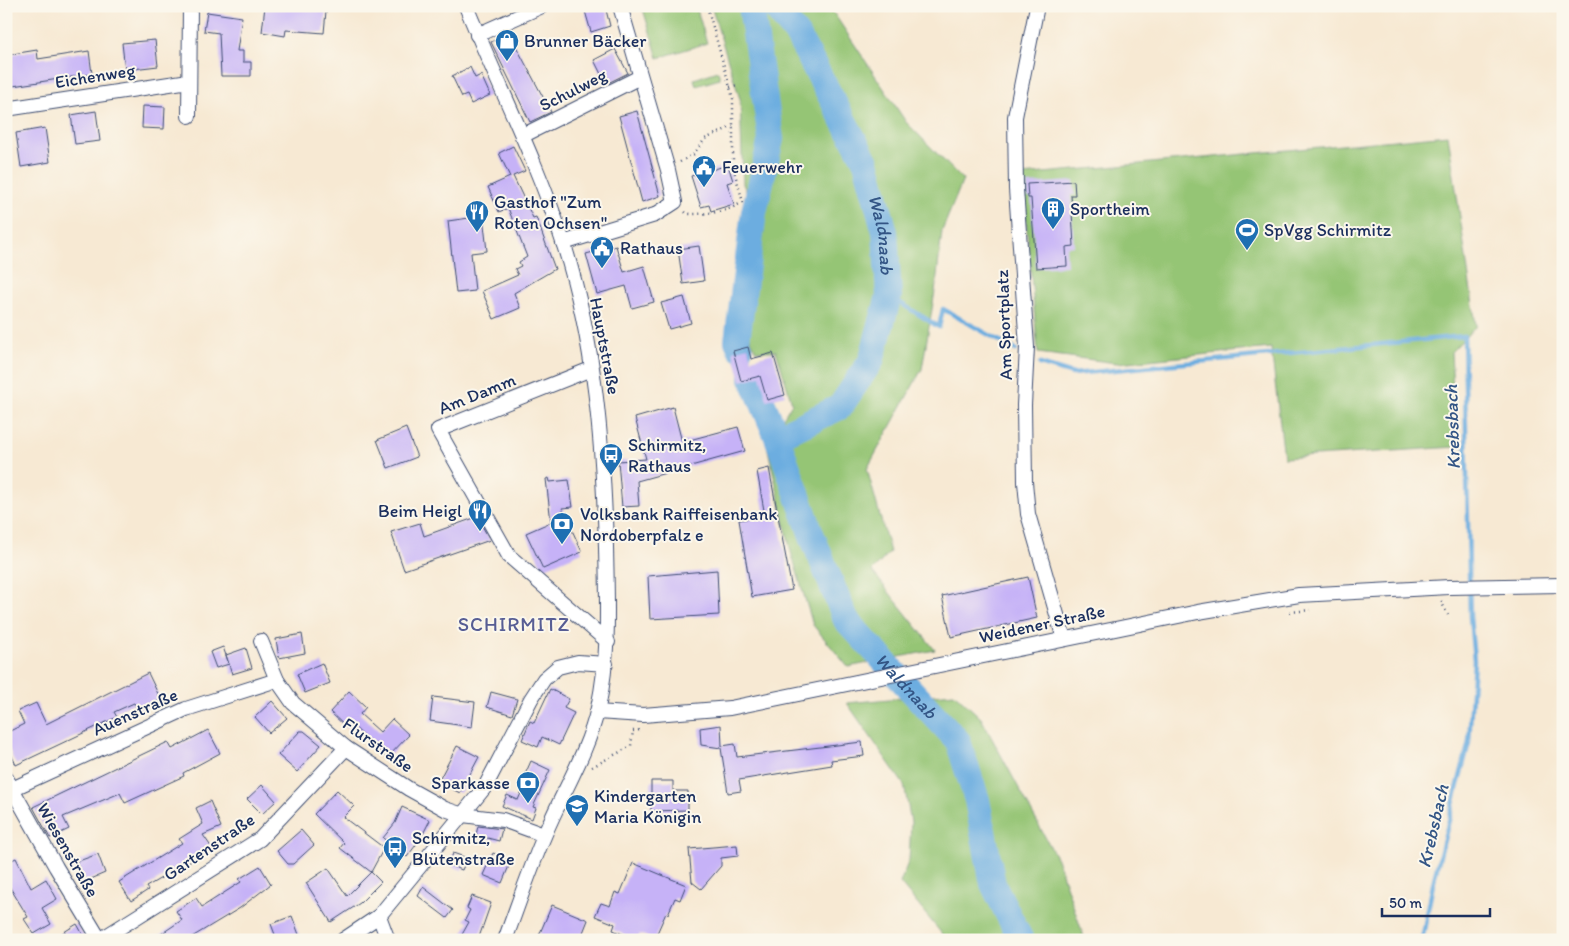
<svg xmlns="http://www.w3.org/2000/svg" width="1569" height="946" viewBox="0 0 1569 946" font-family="Itim,sans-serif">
<rect width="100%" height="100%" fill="#fbf7ec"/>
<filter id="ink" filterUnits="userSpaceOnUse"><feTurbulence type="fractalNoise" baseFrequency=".02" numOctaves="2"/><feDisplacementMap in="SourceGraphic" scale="10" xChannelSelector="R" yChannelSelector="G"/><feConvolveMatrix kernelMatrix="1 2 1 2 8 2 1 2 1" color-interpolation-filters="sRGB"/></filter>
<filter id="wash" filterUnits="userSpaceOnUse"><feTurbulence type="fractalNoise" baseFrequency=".0096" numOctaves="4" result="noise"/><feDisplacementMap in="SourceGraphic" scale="20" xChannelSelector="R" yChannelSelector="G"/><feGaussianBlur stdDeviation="1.12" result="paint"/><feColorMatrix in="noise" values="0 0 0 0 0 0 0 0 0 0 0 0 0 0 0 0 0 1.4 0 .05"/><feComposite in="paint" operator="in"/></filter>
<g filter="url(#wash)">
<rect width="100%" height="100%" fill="#f7e9d3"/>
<g fill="#95c575" stroke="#587a6a">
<polygon points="642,6 696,6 707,43 658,58"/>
<polygon points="711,6 829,6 906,122 963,180 942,231 936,285 922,369 867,469 890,552 872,571 935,650 848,667 813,625 791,552 767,445 792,403 776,351 756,351 748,333 764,231 743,184 740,99"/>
<polygon points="718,71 720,79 696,86 694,79"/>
<polygon points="1448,135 1476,326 1451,352 1456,447 1284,458 1271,348 1117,363 1038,353 1022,175"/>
<polygon points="954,693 981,718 1057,859 1085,940 947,940 900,883 909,860 911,822 904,785 847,703"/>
</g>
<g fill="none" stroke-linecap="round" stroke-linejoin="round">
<g stroke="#6cade0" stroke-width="4.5">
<polyline points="889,296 939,327 943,309 1016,350"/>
<polyline points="1040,364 1073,374 1464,336 1470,617 1474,660 1469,742 1434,879 1422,940"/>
</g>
<g stroke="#6cade0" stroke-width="26">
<path id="s1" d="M774,6L798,36L866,162L885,232L889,296L871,361L840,407L777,437"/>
<polyline points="740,348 737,341 754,212 771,139 751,6"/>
<path id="s2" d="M752,378L777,437L812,536L846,620L958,741L977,800L993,884L1021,940"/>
</g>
</g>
<g id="blocks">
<g fill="#c6b2f7">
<polygon points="265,6 289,6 289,8 326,11 324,33 286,30 285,36 262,32"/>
<polygon points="605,6 610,26 591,32 585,11"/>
<polygon points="207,12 242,17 237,51 243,51 243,62 251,62 251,76 221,76 219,33 204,31"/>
<polygon points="509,33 551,112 530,122 491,42"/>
<polygon points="155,40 158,66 125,70 122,43"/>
<polygon points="615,49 628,73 606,84 594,60"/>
<polygon points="37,50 38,59 89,51 92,74 6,87 6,55"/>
<polygon points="470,67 475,78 481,75 490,95 471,104 467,95 462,97 452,76"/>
<polygon points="143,106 165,107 164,129 142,128"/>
<polygon points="96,111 100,141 75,144 71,115"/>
<polygon points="637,111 660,196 642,202 619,116"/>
<polygon points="45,128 50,162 21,167 16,133"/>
<polygon points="513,146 525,171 513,176 533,218 536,217 555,269 514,293 520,308 494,319 482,291 518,275 515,269 521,266 519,262 527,257 508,208 499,212 488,187 510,177 499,153"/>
<polygon points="728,165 733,181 727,183 734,204 711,211 709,205 701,207 691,176"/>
<polygon points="1074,181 1075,195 1071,195 1074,246 1066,247 1067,266 1036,268 1031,198 1028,198 1027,184"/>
<polygon points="483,216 487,251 471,253 475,291 456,293 448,221"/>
<polygon points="616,246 624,272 644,266 654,302 632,308 626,286 597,294 586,254"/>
<polygon points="699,246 704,281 683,284 678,249"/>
<polygon points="684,297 691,323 669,329 661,303"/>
<polygon points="748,347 751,359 773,353 785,395 767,400 760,376 741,381 733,351"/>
<polygon points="673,407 682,442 738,427 745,451 637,481 639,506 622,507 618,461 646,459 635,418"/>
<polygon points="406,428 417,457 388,468 377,440"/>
<polygon points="769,468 792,590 752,597 739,520 765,516 757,471"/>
<polygon points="549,478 550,482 569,480 573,507 562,508 582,552 543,569 526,533 551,522 546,479"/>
<polygon points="477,517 490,540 404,570 391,532 420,523 424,536"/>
<polygon points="717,570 719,615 650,619 648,576"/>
<polygon points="1028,577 1037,618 951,637 942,596"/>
<polygon points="302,634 305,653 279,658 276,639"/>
<polygon points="223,647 229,664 216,668 210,652"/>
<polygon points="246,648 252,668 232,674 226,655"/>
<polygon points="322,663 330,683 305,693 297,674"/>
<polygon points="148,673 161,700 138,710 134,703 114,712 117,717 16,765 6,743 6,733 24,724 18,711 36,703 46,724"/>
<polygon points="550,689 569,699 564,708 574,713 559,745 542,737 538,747 522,740 530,721 534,723"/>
<polygon points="349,691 366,707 360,714 380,732 392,719 409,735 387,758 351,724 347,728 330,712"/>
<polygon points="491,692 517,699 512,715 487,707"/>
<polygon points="433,697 475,702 472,727 430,721"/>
<polygon points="272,701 287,718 269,733 255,717"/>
<polygon points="721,725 722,746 735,744 737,757 862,742 864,756 831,760 832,765 739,780 741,791 728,793 721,748 701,745 700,728"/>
<polygon points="208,730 220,753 183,773 184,776 125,803 120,793 63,817 69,829 50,838 33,807 168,742 172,749"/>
<polygon points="300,731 304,731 321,745 297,772 278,755"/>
<polygon points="457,746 479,757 460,793 438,782"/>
<polygon points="531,761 550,770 533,807 536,808 532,819 502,806 507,795 518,800 527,780 523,779"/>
<polygon points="651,781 673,781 673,791 688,791 688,810 651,811"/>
<polygon points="262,785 276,801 262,814 247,799"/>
<polygon points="337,790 354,806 343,817 384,848 371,872 340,848 344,843 314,814"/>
<polygon points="210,801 221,827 203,835 212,848 146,887 148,890 131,901 119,882 182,843 179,839 203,824 196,808"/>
<polygon points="402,807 430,820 421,838 407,857 383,838 395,823"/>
<polygon points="478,826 502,829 499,841 476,835"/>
<polygon points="301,830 314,845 293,864 288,864 277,851"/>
<polygon points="737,845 738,856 721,858 721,866 701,889 692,882 689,849"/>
<polygon points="453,853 467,858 462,870 449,865"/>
<polygon points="493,853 511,861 502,883 483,875"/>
<polygon points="98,854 105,873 84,882 76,862"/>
<polygon points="16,858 31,888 46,879 57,899 42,908 51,924 34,934 24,919 28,917 6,881 6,863"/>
<polygon points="633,863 686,885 680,900 675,898 668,914 666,913 654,940 640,934 637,940 613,930 615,924 595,916 601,903 610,906 615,892 620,894"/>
<polygon points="260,866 271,884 240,908 187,940 152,940 182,920 176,911 196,898 202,907 241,882 239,879"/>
<polygon points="328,868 347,896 371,872 381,882 360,903 331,922 306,883"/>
<polygon points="423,887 453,910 447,918 418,896"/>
<polygon points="472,896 491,903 478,940 459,940 469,922 465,920 470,910 467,908"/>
<polygon points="552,905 588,920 580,940 537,940"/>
<polygon points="292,916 301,940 277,940 271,924"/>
<polygon points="77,924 86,940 51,940"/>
</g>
</g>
</g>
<g filter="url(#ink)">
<use href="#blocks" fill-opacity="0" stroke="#3c4b70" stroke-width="1"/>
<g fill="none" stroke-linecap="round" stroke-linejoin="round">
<g stroke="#3c4b70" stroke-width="16">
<g id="minor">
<path d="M466,6C498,85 537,161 563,242C595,340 603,444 606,547C607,601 610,654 598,708C588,752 562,793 545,834C530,869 518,905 505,940"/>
<polyline points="1037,6 1015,117 1016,189 1027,347 1024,405 1025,482 1028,514 1064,639"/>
<polyline points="477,35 542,6"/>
<polyline points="6,109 189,81"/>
<polyline points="189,116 190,6"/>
<polyline points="522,136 640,77"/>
<polyline points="563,243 655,215 675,202 668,170 620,6"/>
<polyline points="591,369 438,430 509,556 608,642"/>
<polyline points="261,641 277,680 293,703 346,748 409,789 445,809 463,815 503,820 544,835"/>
<polyline points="597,712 643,715 730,708 1198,612 1299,595 1449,587 1563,585"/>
<polyline points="6,778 56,867 100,940"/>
<polyline points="12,789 186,709 277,680"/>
<polyline points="379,916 388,940"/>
<polyline points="100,940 260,839 346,748"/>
<polyline points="343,940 379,916 485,787 531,699 544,679 558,667 578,662 606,664"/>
</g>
</g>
<g stroke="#3c4b70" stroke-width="2.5" stroke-dasharray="1 4" stroke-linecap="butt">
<polyline points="730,87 737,85"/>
<polyline points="680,162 694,154 705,139 733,126"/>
<path d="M685,212L687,214C708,214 725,213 743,202L733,167V98L707,6"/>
<polyline points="1441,601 1448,615"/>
<polyline points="1290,612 1310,610"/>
<polyline points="633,731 641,730"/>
<polyline points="592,767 631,746 633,731"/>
</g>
<use href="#minor" stroke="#fff" stroke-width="14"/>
</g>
</g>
<defs>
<g id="shop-pin" transform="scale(1.25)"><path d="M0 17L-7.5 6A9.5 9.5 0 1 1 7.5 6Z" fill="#1f6fb2" stroke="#fbf7ec"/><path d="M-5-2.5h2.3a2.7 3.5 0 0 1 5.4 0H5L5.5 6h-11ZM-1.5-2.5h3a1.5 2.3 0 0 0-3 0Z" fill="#fff"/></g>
<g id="civic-pin" transform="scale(1.25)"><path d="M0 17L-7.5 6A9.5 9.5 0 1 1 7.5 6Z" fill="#1f6fb2" stroke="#fbf7ec"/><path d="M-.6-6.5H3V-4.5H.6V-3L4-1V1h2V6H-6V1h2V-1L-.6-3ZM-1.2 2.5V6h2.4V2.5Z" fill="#fff"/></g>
<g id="building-pin" transform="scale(1.25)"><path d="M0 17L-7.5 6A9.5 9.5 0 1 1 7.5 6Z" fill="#1f6fb2" stroke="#fbf7ec"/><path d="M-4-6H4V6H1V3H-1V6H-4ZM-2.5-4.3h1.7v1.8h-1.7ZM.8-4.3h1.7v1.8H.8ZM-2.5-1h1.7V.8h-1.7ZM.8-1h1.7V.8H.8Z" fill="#fff"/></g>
<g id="restaurant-pin" transform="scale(1.25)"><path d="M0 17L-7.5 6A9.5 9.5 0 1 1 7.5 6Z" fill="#1f6fb2" stroke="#fbf7ec"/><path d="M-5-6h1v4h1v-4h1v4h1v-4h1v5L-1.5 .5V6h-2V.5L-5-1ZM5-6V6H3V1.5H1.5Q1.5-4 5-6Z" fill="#fff"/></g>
<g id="stadium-pin" transform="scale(1.25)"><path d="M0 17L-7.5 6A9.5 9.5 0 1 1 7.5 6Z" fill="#1f6fb2" stroke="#fbf7ec"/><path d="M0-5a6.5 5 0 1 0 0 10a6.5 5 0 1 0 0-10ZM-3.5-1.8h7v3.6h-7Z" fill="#fff"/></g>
<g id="bus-pin" transform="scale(1.25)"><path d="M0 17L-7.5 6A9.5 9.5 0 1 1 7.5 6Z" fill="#1f6fb2" stroke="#fbf7ec"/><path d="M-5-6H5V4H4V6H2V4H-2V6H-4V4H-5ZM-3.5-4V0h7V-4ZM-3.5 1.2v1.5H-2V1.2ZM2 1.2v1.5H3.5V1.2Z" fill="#fff"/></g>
<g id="bank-pin" transform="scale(1.25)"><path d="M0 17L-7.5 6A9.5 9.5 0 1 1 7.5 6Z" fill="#1f6fb2" stroke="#fbf7ec"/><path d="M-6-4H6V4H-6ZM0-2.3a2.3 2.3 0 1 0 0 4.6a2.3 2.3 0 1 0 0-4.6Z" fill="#fff"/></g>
<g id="school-pin" transform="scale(1.25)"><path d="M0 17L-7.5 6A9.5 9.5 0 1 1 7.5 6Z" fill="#1f6fb2" stroke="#fbf7ec"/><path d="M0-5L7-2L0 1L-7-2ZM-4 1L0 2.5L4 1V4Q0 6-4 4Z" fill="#fff"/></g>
</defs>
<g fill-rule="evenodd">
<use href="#shop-pin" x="507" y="41"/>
<use href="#civic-pin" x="704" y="167"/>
<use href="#building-pin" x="1053" y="209"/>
<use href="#restaurant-pin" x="477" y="212"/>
<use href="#stadium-pin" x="1247" y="230"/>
<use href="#civic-pin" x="602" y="248"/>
<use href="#bus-pin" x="611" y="455"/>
<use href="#restaurant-pin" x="480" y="511"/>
<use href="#bank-pin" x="562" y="524"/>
<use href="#bank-pin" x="528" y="783"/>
<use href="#school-pin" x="577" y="806"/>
<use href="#bus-pin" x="395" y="848"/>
</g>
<g text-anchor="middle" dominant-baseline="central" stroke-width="4" stroke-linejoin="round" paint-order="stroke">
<g font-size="18" fill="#1b2f5e" stroke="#fbf7ec" text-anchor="start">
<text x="524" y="41">Brunner Bäcker</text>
<text x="722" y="167">Feuerwehr</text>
<text x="494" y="202">Gasthof "Zum<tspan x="494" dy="21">Roten Ochsen"</tspan></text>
<text x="1070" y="209">Sportheim</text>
<text x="1264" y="230">SpVgg Schirmitz</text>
<text x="620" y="248">Rathaus</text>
<text x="628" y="445">Schirmitz,<tspan x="628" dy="21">Rathaus</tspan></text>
<text x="462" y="511" text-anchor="end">Beim Heigl</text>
<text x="580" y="514">Volksbank Raiffeisenbank<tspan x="580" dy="21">Nordoberpfalz e</tspan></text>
<text x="510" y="783" text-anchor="end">Sparkasse</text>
<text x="594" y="796">Kindergarten<tspan x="594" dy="21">Maria Königin</tspan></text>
<text x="412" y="838">Schirmitz,<tspan x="412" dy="21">Blütenstraße</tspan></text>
</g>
<g font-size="18" fill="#1b2f5e" stroke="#fbf7ec">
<text transform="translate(95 76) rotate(-9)">Eichenweg</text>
<text transform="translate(573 90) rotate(-27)">Schulweg</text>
<text transform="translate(1004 325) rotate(-92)">Am Sportplatz</text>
<text transform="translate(605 346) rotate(79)">Hauptstraße</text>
<text transform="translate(477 394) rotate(-22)">Am Damm</text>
<text transform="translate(1042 624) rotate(-12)">Weidener Straße</text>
<text transform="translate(135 712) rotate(-24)">Auenstraße</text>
<text transform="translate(378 745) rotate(35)">Flurstraße</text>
<text transform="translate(209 847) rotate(-34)">Gartenstraße</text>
<text transform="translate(68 850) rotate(60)">Wiesenstraße</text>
</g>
<g font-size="19" font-style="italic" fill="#335585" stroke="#fbf7ec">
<text stroke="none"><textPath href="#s1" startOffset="256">Waldnaab</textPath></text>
<text transform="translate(1452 427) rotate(-92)">Krebsbach</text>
<text stroke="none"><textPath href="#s2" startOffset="349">Waldnaab</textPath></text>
<text transform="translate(1433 826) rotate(-77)">Krebsbach</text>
</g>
<g font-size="20" letter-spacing="1" fill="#575d94" stroke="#fbf7ec">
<text x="514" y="624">SCHIRMITZ</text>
</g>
</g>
<rect width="1569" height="946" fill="none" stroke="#fbf7ec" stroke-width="25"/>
<path d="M1382 908v8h108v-8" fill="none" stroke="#1b2f5e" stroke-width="2.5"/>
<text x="1389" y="908" font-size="15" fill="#1b2f5e" stroke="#fbf7ec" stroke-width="4" paint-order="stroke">50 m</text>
</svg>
